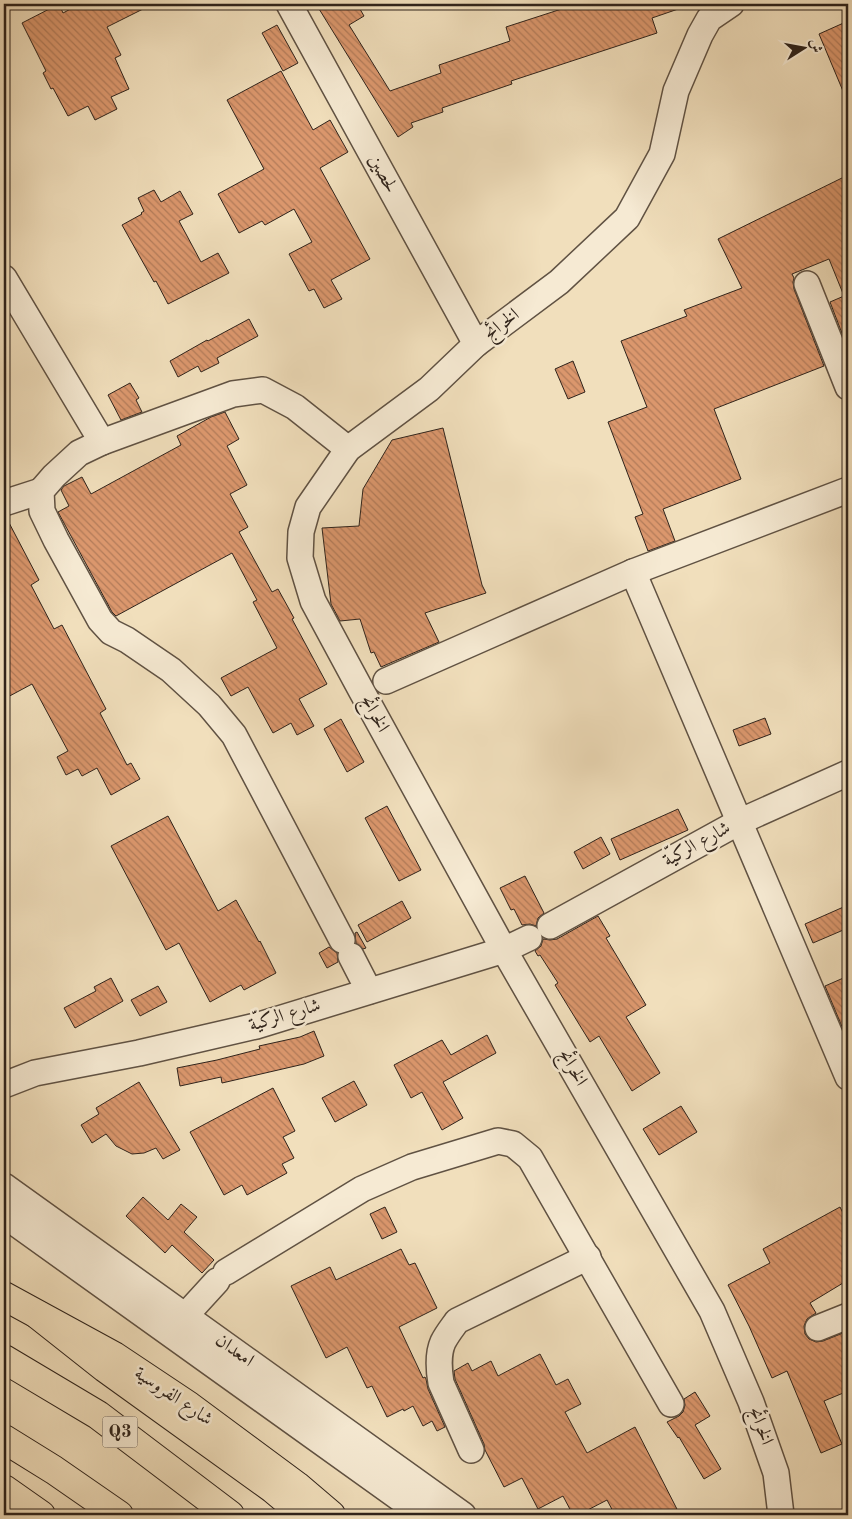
<svg xmlns="http://www.w3.org/2000/svg" width="852" height="1519" viewBox="0 0 852 1519" font-family="'Old Standard TT',Amiri,serif">
<defs>
<pattern id="building-back-hatch" width="6" height="6" patternUnits="userSpaceOnUse" patternTransform="scale(1.25)"><rect width="6" height="6" fill="#db976d"/><path d="M-1 5l2 2M0 0l6 6M5-1l2 2" fill="none" stroke="#b27b59"/></pattern>
</defs>
<rect width="100%" height="100%" fill="#f1dfbc"/>
<filter id="stains"><feTurbulence type="fractalNoise" baseFrequency=".004" numOctaves="4"/><feColorMatrix values="0 0 0 0 .2 0 0 0 0 .09 0 0 0 0 .02 0 0 0 .5 -.17"/></filter>
<radialGradient id="worn" r=".72"><stop offset=".6" stop-color="#630" stop-opacity="0"/><stop offset="1" stop-color="#630" stop-opacity=".3"/></radialGradient>
<g fill="url(#building-back-hatch)" stroke="#2f231b">
<polygon points="59,4 63,13 80,4 153,4 107,27 121,55 115,58 129,89 111,97 117,109 95,120 88,106 68,116 53,88 51,89 43,73 46,71 22,23"/>
<polygon points="316,4 357,4 364,16 349,25 390,91 441,73 439,65 510,41 506,27 577,4 684,4 684,7 652,18 657,33 511,81 512,84 442,108 443,112 411,123 413,127 398,137"/>
<polygon points="848,21 848,103 819,34"/>
<polygon points="277,25 298,63 283,71 262,33"/>
<polygon points="281,71 313,130 330,120 348,152 320,168 370,259 331,280 342,299 324,308 314,289 309,291 289,254 312,242 294,209 265,225 262,221 239,233 218,194 264,169 227,100"/>
<polygon points="848,175 848,349 830,302 844,296 829,259 792,274 794,278 793,282 794,289 824,366 714,409 741,479 663,509 675,541 648,551 635,517 643,514 608,422 647,407 621,341 687,316 684,310 742,288 718,239"/>
<polygon points="154,190 161,202 180,191 193,214 179,221 201,262 218,253 229,273 168,304 156,281 154,282 122,225 142,214 141,213 144,211 138,198"/>
<polygon points="249,319 258,336 217,358 219,363 201,372 198,366 178,377 170,361 207,340 208,341"/>
<polygon points="573,361 585,392 568,399 555,369"/>
<polygon points="130,383 139,398 136,400 142,412 121,420 108,395"/>
<polygon points="225,412 239,439 227,446 247,485 230,494 248,527 239,532 272,592 278,589 294,618 292,619 327,684 299,699 314,726 297,735 291,723 273,733 248,687 231,696 221,678 277,648 253,602 257,600 232,553 116,616 112,612 58,512 69,506 61,490 64,486 82,477 91,494 181,445 177,436 211,417"/>
<polygon points="443,428 482,585 486,593 425,613 439,642 381,667 374,652 371,653 360,619 340,621 331,604 322,528 359,526 363,489 392,440"/>
<polygon points="4,517 6,517 39,580 31,585 54,629 62,625 106,709 100,713 127,765 131,763 140,779 111,795 97,768 82,776 78,769 66,775 57,757 68,751 32,684 4,699"/>
<polygon points="765,718 771,734 739,746 733,730"/>
<polygon points="341,719 364,762 347,772 324,729"/>
<polygon points="387,806 421,870 399,881 365,818"/>
<polygon points="678,809 688,830 620,860 611,839"/>
<polygon points="168,816 218,911 236,900 259,942 260,941 276,973 244,990 241,985 210,1002 179,943 166,950 111,846"/>
<polygon points="601,837 610,854 583,869 574,852"/>
<polygon points="525,876 544,913 538,918 536,926 530,924 522,925 514,909 511,910 500,888"/>
<polygon points="402,901 411,918 367,942 358,925"/>
<polygon points="848,905 848,928 813,943 805,924"/>
<polygon points="598,916 610,936 606,938 646,1005 626,1017 660,1073 632,1091 599,1036 590,1042 555,985 558,983 540,955 538,956 535,951 541,946 543,939 550,940 557,939"/>
<polygon points="357,932 366,948 363,949 356,943 355,933"/>
<polygon points="329,947 337,953 338,962 327,968 319,953"/>
<polygon points="848,976 848,1041 825,986"/>
<polygon points="111,978 123,1001 75,1028 64,1008 96,991 94,987"/>
<polygon points="158,986 167,1002 140,1016 131,1000"/>
<polygon points="314,1031 324,1056 304,1064 222,1083 221,1077 180,1086 177,1068 217,1060 260,1049 259,1046 300,1037"/>
<polygon points="487,1035 496,1053 443,1082 463,1118 442,1130 422,1092 411,1098 394,1065 442,1040 451,1055"/>
<polygon points="354,1081 367,1105 335,1122 322,1098"/>
<polygon points="139,1082 180,1150 163,1159 156,1148 144,1153 132,1154 116,1146 106,1134 92,1143 81,1125 99,1114 96,1108"/>
<polygon points="273,1088 295,1131 283,1137 294,1158 282,1164 287,1173 247,1195 242,1185 224,1195 190,1132"/>
<polygon points="681,1106 697,1132 659,1155 643,1129"/>
<polygon points="143,1197 168,1220 181,1204 197,1217 184,1232 214,1260 202,1273 172,1245 165,1253 126,1216"/>
<polygon points="385,1207 397,1232 382,1239 370,1214"/>
<polygon points="840,1207 848,1223 848,1280 810,1303 816,1313 807,1319 804,1326 805,1334 809,1339 816,1342 823,1341 848,1331 848,1391 824,1401 842,1444 821,1453 787,1371 772,1378 749,1326 728,1285 770,1263 763,1249"/>
<polygon points="401,1249 409,1265 415,1263 437,1308 399,1327 423,1378 425,1377 426,1379 428,1389 445,1427 437,1431 432,1421 423,1426 413,1406 404,1411 403,1409 387,1417 372,1386 367,1388 347,1347 326,1358 291,1286 330,1267 336,1280"/>
<polygon points="540,1354 556,1385 568,1379 581,1404 565,1412 587,1453 635,1427 680,1515 615,1515 607,1500 578,1515 573,1515 563,1496 538,1509 522,1478 504,1487 485,1450 484,1444 455,1379 454,1371 468,1363 472,1371 491,1361 498,1376"/>
<polygon points="695,1392 710,1416 695,1425 721,1469 704,1479 679,1437 678,1438 667,1422 679,1416 683,1412 685,1405 684,1399"/>
</g>
<g fill="none" stroke-linecap="round" stroke-linejoin="round">
<g stroke="#605243" stroke-width="28">
<g id="minor">
<polyline points="289,4 476,344"/>
<polyline points="731,4 709,19 700,35 676,91 662,154 627,218 559,282 476,344 429,389 348,449 308,507 301,532 300,558 313,601 361,690 504,950 712,1311 751,1402 776,1473 781,1515"/>
<polyline points="4,278 102,442 233,394 263,390 295,407 348,449"/>
<polyline points="807,284 848,387"/>
<polyline points="102,442 79,453 54,476 41,491 42,511 56,540 100,620 111,632 127,640 171,670 209,705 234,735 342,940"/>
<polyline points="4,503 41,491"/>
<polyline points="633,572 848,1077"/>
<polyline points="386,681 633,572 848,490"/>
<polyline points="550,926 739,822 848,773"/>
<polyline points="351,956 369,991"/>
<polyline points="4,1085 35,1073 139,1053 256,1026 504,950 529,938"/>
<polyline points="4,1186 463,1515"/>
<polyline points="4,1215 423,1515"/>
<polyline points="226,1272 362,1189 412,1167 498,1141 513,1144 530,1158 671,1404"/>
<polyline points="185,1316 217,1281"/>
<polyline points="818,1328 848,1316"/>
<path d="M471,1450L441,1383C439,1371 438,1353 443,1342C447,1334 452,1328 457,1321L588,1257"/>
<polyline points="4,1512 33,1515"/>
</g>
</g>
<g stroke="#2f231b" stroke-width="30">
<g id="major">
<polyline points="4,1296 114,1356 189,1406 297,1486 331,1515"/>
<polyline points="4,1489 41,1515"/>
</g>
</g>
<g stroke="#2f231b" stroke-width="30">
<g id="highway">
<polyline points="38,1315 105,1368 273,1489 304,1515"/>
<polyline points="4,1359 98,1415 230,1515"/>
<polyline points="4,1439 54,1470 119,1515"/>
</g>
</g>
<use href="#minor" stroke="#f6ead3" stroke-width="25"/>
<use href="#major" stroke="#f1dfbc" stroke-width="28"/>
<use href="#highway" stroke="#f1dfbc" stroke-width="28"/>
</g>
<g text-anchor="middle" dominant-baseline="central" stroke-width="5" stroke-linejoin="round" paint-order="stroke">
<rect fill="#f6ead3" stroke="#6b5f52" stroke-width="1" x="102.5" y="1416.5" width="35" height="31" rx="4"/>
<g font-size="18" font-weight="bold" fill="#2f231b">
<text x="120" y="1432">Q3</text>
</g>
<g font-size="19" fill="#2f231b" stroke="#f6ead3">
<text transform="translate(382 174) rotate(61)">لحصين</text>
<text transform="translate(502 325) rotate(-37)">الخرائج</text>
<text transform="translate(374 714) rotate(61)">الخرائج</text>
<text transform="translate(697 845) rotate(-29)">شارع الركيّة</text>
<text transform="translate(285 1016) rotate(-17)">شارع الركيّة</text>
<text transform="translate(572 1068) rotate(60)">الخرائج</text>
<text transform="translate(234 1351) rotate(36)">امعدان</text>
<text transform="translate(173 1397) rotate(34)">شارع الفروسية</text>
<text transform="translate(760 1426) rotate(70)">الخرائج</text>
</g>
</g>
<rect width="852" height="1519" fill="none" stroke="#f1dfbc" stroke-width="20"/>
<rect x="5" y="5" width="842" height="1509" fill="none" stroke="#2f231b" stroke-width="2.5"/>
<rect x="10" y="10" width="832" height="1499" fill="none" stroke="#2f231b"/>
<g transform="translate(804 48) rotate(79)" stroke="#f6ead3" stroke-width="4" paint-order="stroke">
<path d="M0-4L9 19L0 12L-9 19Z" fill="#2f231b"/>
<text y="-8" font-size="14" font-weight="bold" text-anchor="middle" fill="#2f231b">ش</text>
</g>
<rect width="100%" height="100%" filter="url(#stains)"/>
<rect width="100%" height="100%" fill="url(#worn)"/>
</svg>
